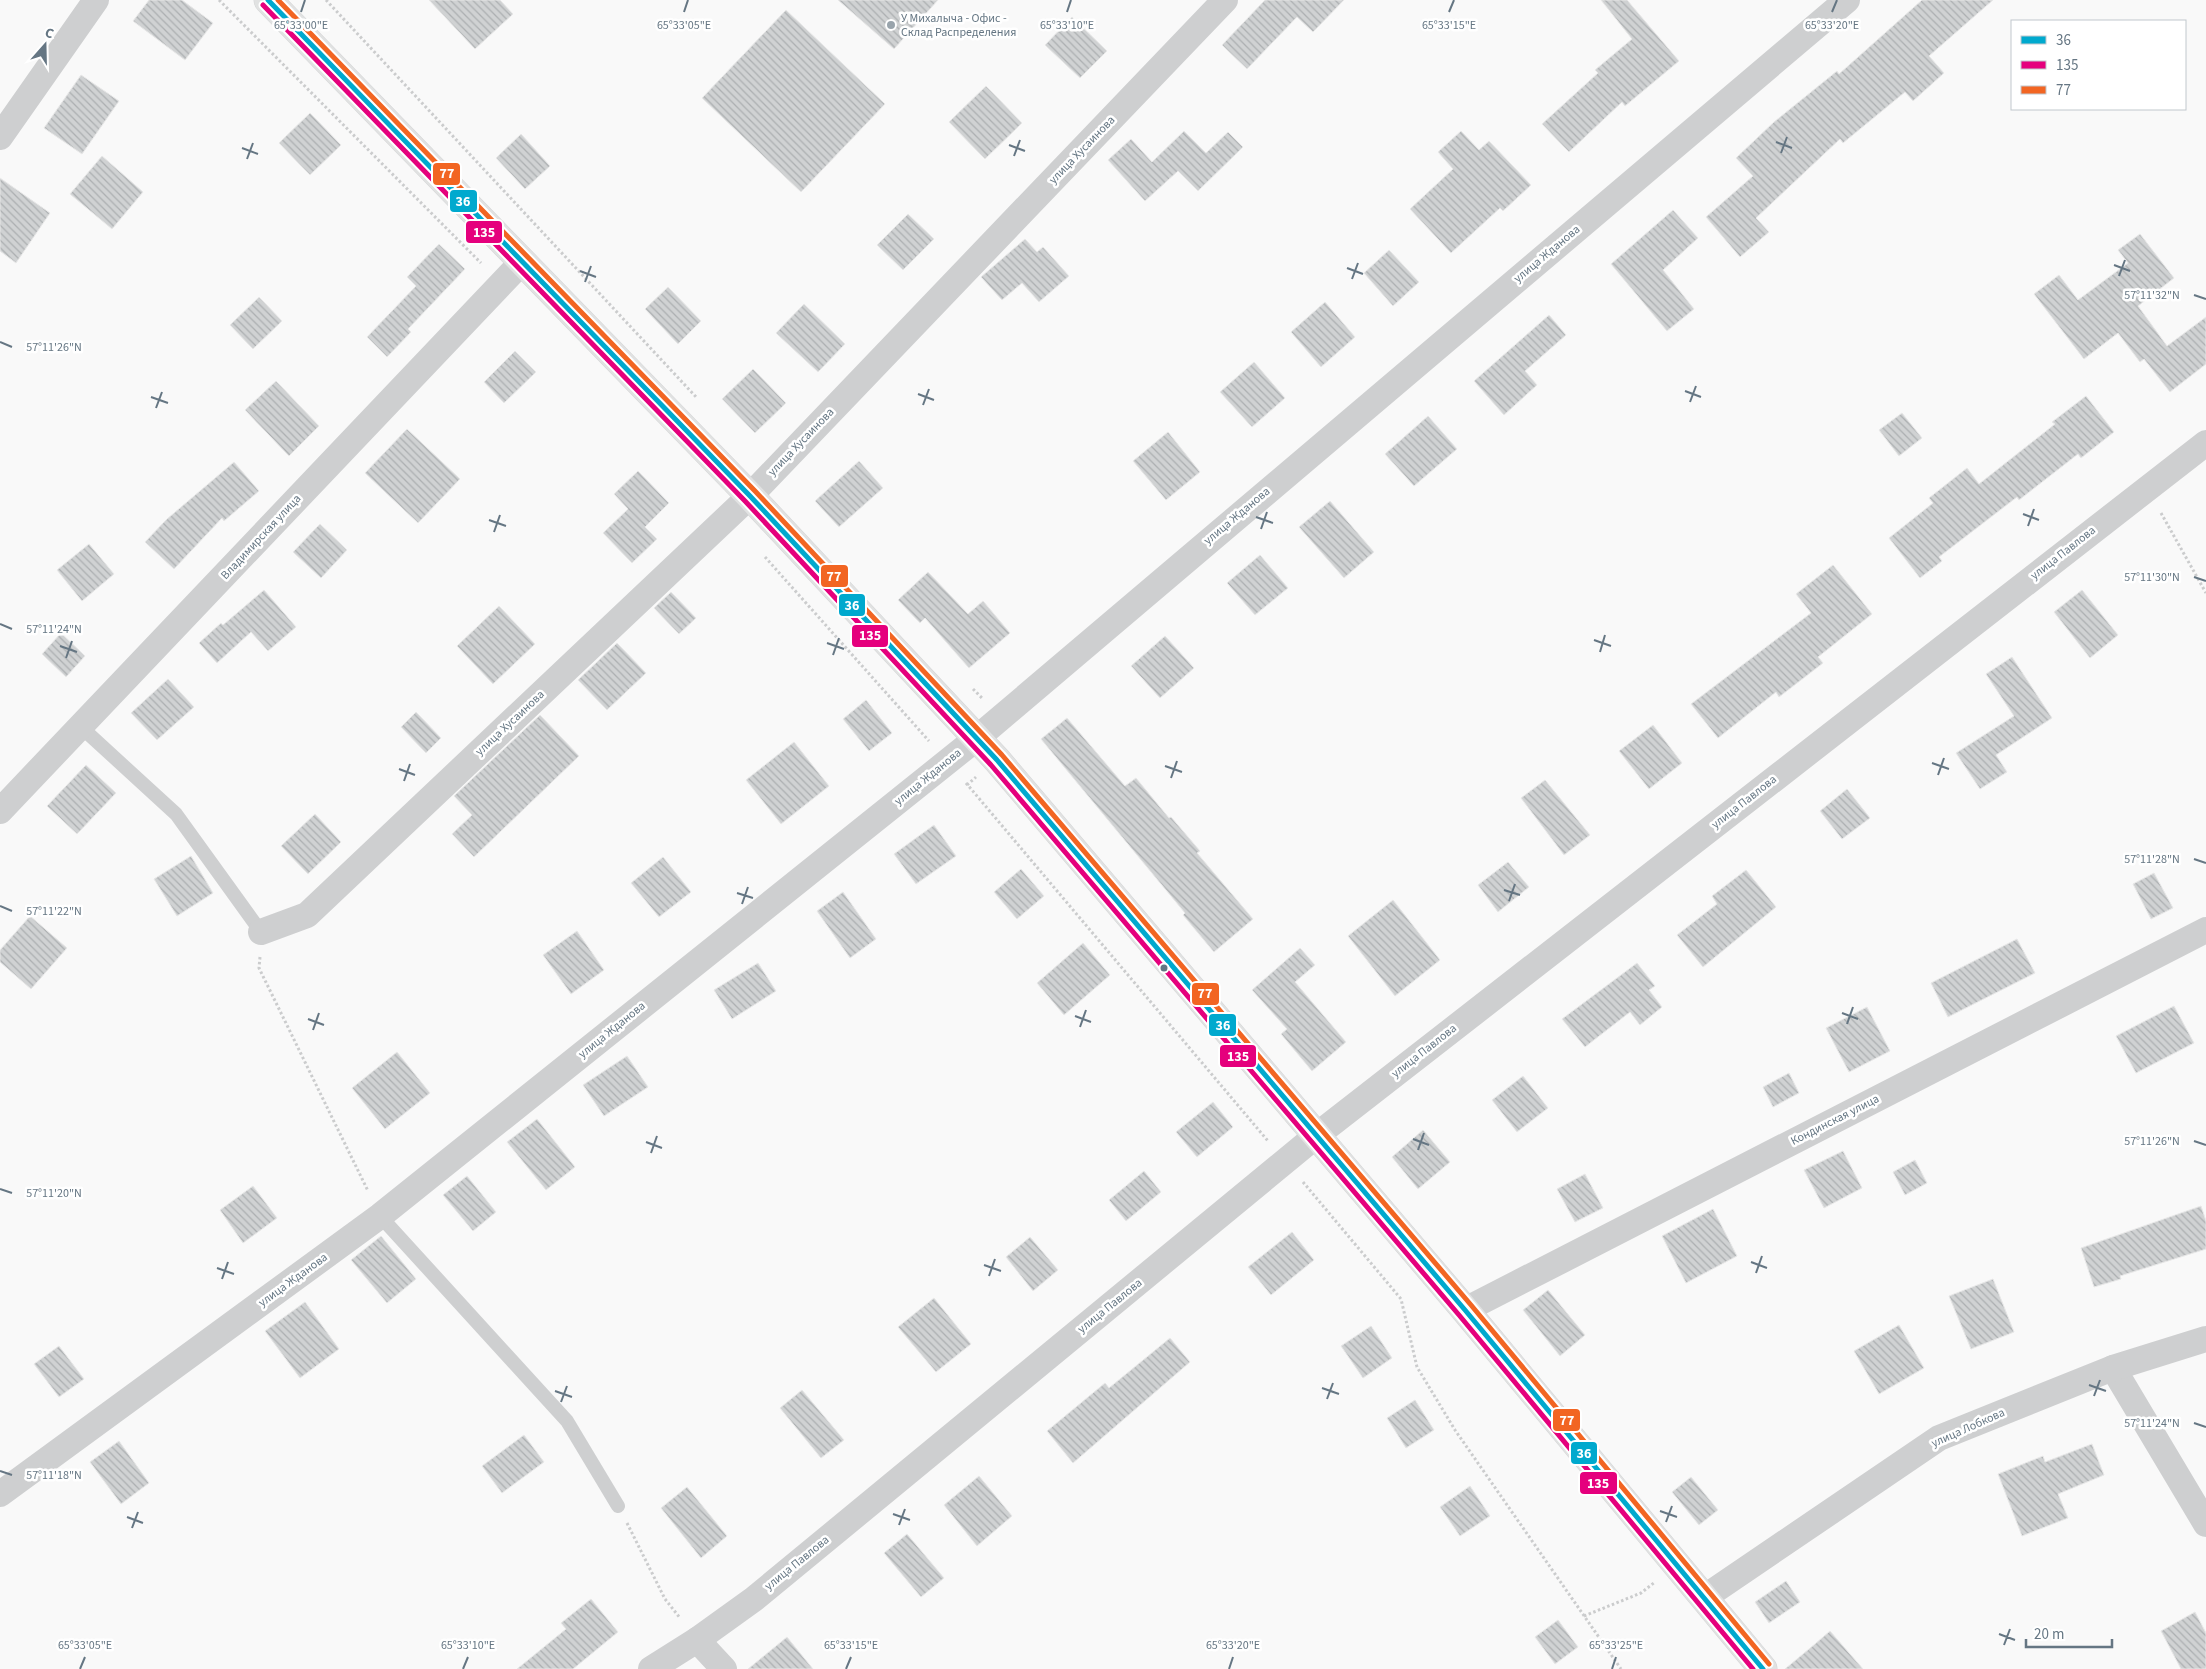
<svg xmlns="http://www.w3.org/2000/svg" width="2206" height="1669" viewBox="0 0 2206 1669" font-family="'Source Sans 3',sans-serif">
<defs>
<pattern id="building-back-hatch" width="6" height="6" patternUnits="userSpaceOnUse" patternTransform="scale(1.25)"><rect width="6" height="6" fill="#d0d2d3"/><path d="M-1 5l2 2M0 0l6 6M5-1l2 2" fill="none" stroke="#acafb1"/></pattern>
</defs>
<rect width="100%" height="100%" fill="#f9f9f9"/>
<g fill="url(#building-back-hatch)" stroke="#e8e8e8">
<polygon points="149,0 182,0 213,23 185,60 133,21"/>
<polygon points="429,0 500,0 513,14 475,49"/>
<polygon points="838,0 938,0 894,49"/>
<polygon points="1265,0 1344,0 1313,32 1297,17 1247,69 1222,45"/>
<polygon points="1601,0 1627,0 1679,61 1625,106 1622,102 1569,152 1542,124 1598,73 1595,70 1632,39"/>
<polygon points="1922,0 1993,0 1929,56 1944,73 1913,101 1905,92 1843,143 1840,139 1756,218 1769,232 1740,257 1706,217 1753,176 1736,158 1774,122 1837,71 1839,74"/>
<polygon points="786,10 885,104 801,192 702,98"/>
<polygon points="1072,17 1107,51 1080,78 1045,45"/>
<polygon points="81,75 119,101 82,154 44,128"/>
<polygon points="986,86 1022,123 985,159 949,122"/>
<polygon points="310,113 341,145 310,175 279,143"/>
<polygon points="1184,131 1206,153 1228,132 1243,147 1198,191 1178,171 1145,201 1108,160 1131,139 1152,162"/>
<polygon points="1461,131 1479,150 1489,141 1531,185 1503,211 1500,208 1451,253 1410,209 1453,169 1438,152"/>
<polygon points="521,134 550,166 525,189 496,158"/>
<polygon points="102,156 143,192 112,229 70,194"/>
<polygon points="0,178 50,213 16,263 0,251"/>
<polygon points="1673,210 1698,238 1663,270 1694,309 1667,331 1611,264"/>
<polygon points="908,214 934,239 903,270 877,245"/>
<polygon points="2140,234 2174,278 2138,306 2167,346 2206,317 2206,364 2170,392 2144,359 2140,362 2118,333 2084,359 2034,294 2059,275 2078,300 2128,263 2118,250"/>
<polygon points="1025,239 1037,252 1043,247 1069,276 1039,302 1022,283 1002,300 981,277"/>
<polygon points="439,244 465,269 408,329 411,332 387,357 367,337 416,286 407,277"/>
<polygon points="1389,250 1419,282 1393,306 1364,273"/>
<polygon points="668,287 701,321 678,344 645,309"/>
<polygon points="259,297 282,321 253,349 230,325"/>
<polygon points="1325,302 1355,337 1321,367 1291,332"/>
<polygon points="804,304 845,344 818,372 776,333"/>
<polygon points="1549,315 1566,335 1525,371 1537,385 1504,415 1474,381"/>
<polygon points="515,351 536,372 504,403 484,382"/>
<polygon points="1254,362 1285,398 1252,427 1220,392"/>
<polygon points="753,369 786,403 755,433 722,399"/>
<polygon points="276,381 319,426 289,456 245,410"/>
<polygon points="2086,396 2114,432 2081,458 2078,454 2019,500 2017,497 1939,557 1942,561 1920,578 1889,538 1933,503 1929,498 1967,468 1979,484 2055,424 2052,422"/>
<polygon points="1902,413 1922,438 1899,456 1879,430"/>
<polygon points="1428,416 1457,449 1414,486 1385,454"/>
<polygon points="407,429 460,479 418,523 365,473"/>
<polygon points="1168,432 1200,472 1166,500 1133,461"/>
<polygon points="859,461 883,488 839,527 815,501"/>
<polygon points="234,462 259,491 224,521 222,518 174,569 145,542 167,519"/>
<polygon points="638,471 669,503 645,527 657,539 632,563 603,533 628,509 614,494"/>
<polygon points="1330,501 1374,552 1344,578 1299,527"/>
<polygon points="320,524 347,550 321,578 293,552"/>
<polygon points="89,544 114,574 82,601 57,570"/>
<polygon points="1260,555 1288,588 1255,615 1227,583"/>
<polygon points="1833,565 1872,614 1818,657 1823,663 1779,697 1776,692 1718,738 1691,704 1811,613 1796,594"/>
<polygon points="928,572 968,614 983,601 1010,633 969,668 925,618 920,623 898,600"/>
<polygon points="264,590 296,627 268,651 251,632 217,663 199,643 221,623 223,625"/>
<polygon points="2082,590 2118,635 2090,658 2054,612"/>
<polygon points="671,592 696,618 679,634 654,608"/>
<polygon points="499,606 535,644 493,684 457,646"/>
<polygon points="61,633 85,656 66,677 42,654"/>
<polygon points="1165,636 1194,668 1160,698 1131,666"/>
<polygon points="617,643 646,673 607,710 578,680"/>
<polygon points="2012,657 2052,718 1996,755 2007,772 1980,789 1956,753 2014,716 1986,674"/>
<polygon points="168,679 194,707 157,740 131,713"/>
<polygon points="866,700 892,733 869,751 843,719"/>
<polygon points="416,712 441,738 426,753 401,727"/>
<polygon points="540,715 579,756 474,857 452,834 472,815 454,796"/>
<polygon points="1067,718 1125,786 1136,778 1169,818 1171,817 1200,851 1197,853 1253,919 1214,952 1183,915 1185,913 1041,739"/>
<polygon points="1653,725 1682,763 1649,789 1619,751"/>
<polygon points="794,742 829,786 781,824 746,780"/>
<polygon points="86,765 116,793 77,834 47,806"/>
<polygon points="1545,780 1590,835 1564,855 1521,798"/>
<polygon points="1847,789 1870,818 1842,839 1820,811"/>
<polygon points="315,814 341,842 308,874 281,846"/>
<polygon points="934,825 956,856 916,884 894,854"/>
<polygon points="191,856 213,893 177,916 154,879"/>
<polygon points="663,857 691,892 659,917 631,883"/>
<polygon points="1508,862 1529,887 1498,912 1478,885"/>
<polygon points="1021,869 1044,896 1017,919 994,892"/>
<polygon points="1746,870 1776,907 1703,967 1677,935 1717,904 1712,896"/>
<polygon points="2154,873 2173,908 2151,919 2133,884"/>
<polygon points="843,892 876,939 850,958 817,911"/>
<polygon points="1393,900 1440,960 1395,996 1348,936"/>
<polygon points="30,916 67,948 31,989 0,962 0,950"/>
<polygon points="577,931 604,970 571,994 543,955"/>
<polygon points="2017,939 2035,973 1948,1017 1931,983"/>
<polygon points="1083,943 1110,975 1064,1015 1037,983"/>
<polygon points="1300,948 1315,965 1295,982 1346,1042 1312,1071 1281,1034 1287,1029 1252,990"/>
<polygon points="758,963 776,991 732,1019 714,990"/>
<polygon points="1637,963 1655,986 1649,990 1662,1007 1640,1025 1630,1012 1585,1047 1562,1019"/>
<polygon points="2174,1006 2194,1043 2136,1073 2116,1036"/>
<polygon points="1867,1007 1890,1051 1849,1072 1826,1028"/>
<polygon points="397,1052 430,1093 385,1129 352,1088"/>
<polygon points="627,1056 648,1087 604,1116 583,1085"/>
<polygon points="1789,1073 1799,1093 1773,1107 1763,1087"/>
<polygon points="1523,1076 1548,1108 1517,1132 1492,1100"/>
<polygon points="1213,1102 1233,1127 1197,1157 1176,1132"/>
<polygon points="537,1119 575,1167 546,1190 507,1142"/>
<polygon points="1423,1130 1450,1162 1418,1189 1392,1157"/>
<polygon points="1843,1151 1862,1188 1824,1208 1804,1170"/>
<polygon points="1915,1160 1927,1183 1905,1195 1893,1172"/>
<polygon points="1144,1171 1161,1192 1126,1221 1109,1200"/>
<polygon points="1585,1174 1603,1208 1575,1222 1557,1189"/>
<polygon points="467,1176 496,1212 473,1231 443,1195"/>
<polygon points="253,1186 277,1218 243,1243 220,1210"/>
<polygon points="2201,1206 2206,1221 2206,1249 2120,1276 2121,1279 2094,1287 2081,1248"/>
<polygon points="1713,1209 1737,1256 1686,1283 1662,1236"/>
<polygon points="1292,1232 1314,1260 1271,1295 1248,1267"/>
<polygon points="381,1236 416,1279 387,1303 351,1260"/>
<polygon points="1030,1237 1058,1270 1033,1291 1006,1257"/>
<polygon points="1993,1279 2014,1332 1971,1349 1949,1296"/>
<polygon points="1548,1290 1585,1335 1560,1356 1523,1310"/>
<polygon points="934,1298 971,1344 936,1372 898,1327"/>
<polygon points="305,1302 339,1349 300,1378 265,1331"/>
<polygon points="1899,1325 1924,1368 1879,1394 1854,1351"/>
<polygon points="1371,1326 1392,1358 1363,1378 1341,1346"/>
<polygon points="1170,1338 1190,1362 1073,1463 1047,1431 1105,1383 1109,1388"/>
<polygon points="59,1346 84,1379 59,1397 34,1364"/>
<polygon points="802,1390 844,1440 821,1458 780,1408"/>
<polygon points="1415,1400 1434,1430 1406,1448 1387,1418"/>
<polygon points="524,1435 544,1462 502,1493 482,1466"/>
<polygon points="119,1441 149,1483 121,1504 90,1462"/>
<polygon points="2092,1444 2104,1475 2058,1494 2068,1518 2022,1536 1998,1474 2043,1456 2045,1462"/>
<polygon points="979,1476 1012,1516 977,1546 944,1505"/>
<polygon points="1691,1477 1718,1510 1699,1525 1672,1492"/>
<polygon points="1470,1486 1490,1516 1460,1536 1440,1507"/>
<polygon points="687,1487 727,1536 701,1558 661,1508"/>
<polygon points="907,1534 944,1578 921,1597 884,1553"/>
<polygon points="1786,1581 1800,1602 1769,1623 1755,1602"/>
<polygon points="591,1599 618,1632 573,1669 517,1669 566,1629 561,1623"/>
<polygon points="2195,1612 2206,1633 2206,1669 2181,1669 2161,1631"/>
<polygon points="1558,1620 1578,1647 1555,1664 1535,1637"/>
<polygon points="1830,1631 1863,1669 1785,1669 1815,1644"/>
<polygon points="787,1637 813,1669 748,1669"/>
</g>
<g fill="none" stroke-linecap="round" stroke-linejoin="round">
<g stroke="#d5d6d7" stroke-width="29">
<polyline id="primary" points="268,0 750,496 997,760 1465,1310 1763,1669"/>
</g>
<g stroke="#cbcccd" stroke-width="3" stroke-dasharray="2.5 2.5" stroke-linecap="butt">
<polyline points="219,0 481,263"/>
<polyline points="326,0 697,398"/>
<polyline points="2161,513 2206,593"/>
<polyline points="765,557 929,741"/>
<polyline points="973,689 983,699"/>
<polyline points="966,783 1268,1141"/>
<polyline points="967,785 976,777"/>
<polyline points="260,957 259,968 368,1191"/>
<polyline points="1303,1182 1401,1299 1417,1367 1455,1430 1621,1669"/>
<polyline points="627,1523 665,1599 680,1618"/>
<polyline points="1584,1616 1641,1593 1655,1582"/>
</g>
<g stroke="#cecfd0" stroke-width="14">
<polyline points="81,727 176,814 261,932"/>
<polyline points="380,1216 567,1421 618,1506"/>
</g>
<g stroke="#cecfd0" stroke-width="26">
<polyline points="0,137 96,0"/>
<polyline points="0,811 522,262"/>
<polyline points="261,932 307,915 750,496 1225,0"/>
<polyline points="1465,1310 2206,930"/>
<polyline points="2113,1368 2206,1524"/>
<polyline points="0,1494 380,1216 977,738 1847,0"/>
<polyline points="1705,1597 1939,1438 2113,1368 2206,1339"/>
<polyline points="697,1640 724,1669"/>
<polyline points="651,1669 697,1640 754,1599 1317,1135 2206,443"/>
</g>
<use href="#primary" stroke="#e1e2e2" stroke-width="28"/>
<g stroke="#fff" stroke-width="9">
<polyline id="bus-1" points="268,0 750,496 997,760 1465,1310 1763,1669"/>
</g>
<g stroke="#fff" stroke-width="9">
<polyline id="bus-2" points="263,5 745,501 991,765 1459,1315 1753,1669"/>
</g>
<g stroke="#fff" stroke-width="9">
<polyline id="bus-3" points="278,0 755,491 1002,755 1471,1305 1769,1664"/>
</g>
<use href="#bus-1" stroke="#00a9ce" stroke-width="5"/>
<use href="#bus-2" stroke="#e5007d" stroke-width="5"/>
<use href="#bus-3" stroke="#f26522" stroke-width="5"/>
</g>
<path fill="none" stroke="#657683" stroke-width="2" d="M301,12L305,0M684,12L688,0M1067,12L1071,0M1449,12L1454,0M1832,12L1837,0M1776,142L1792,148M1009,145L1025,151M242,148L258,154M1781,153L1787,137M1014,156L1020,140M247,159L253,143M2114,265L2130,271M1347,268L1363,274M580,271L596,277M2119,276L2125,260M1352,279L1358,263M585,282L591,266M2194,295L2206,299M0,342L12,347M1685,391L1701,397M918,394L934,400M151,397L168,403M1690,402L1696,386M923,405L929,389M156,408L162,392M2023,514L2039,520M1256,517L1273,523M489,520L506,526M2028,526L2034,509M1261,529L1267,512M494,532L500,515M2194,577L2206,581M0,624L12,629M1594,640L1611,646M827,643L844,649M60,646L77,652M1600,652L1605,635M833,655L839,638M66,658L72,641M1932,763L1949,769M1165,766L1182,772M399,769L415,775M1938,775L1944,758M1171,778L1177,761M404,781L410,764M2194,859L2206,863M1504,890L1520,895M737,893L753,898M1509,901L1515,884M742,904L748,887M0,906L12,911M1842,1013L1858,1019M1075,1016L1091,1022M308,1019L324,1025M1847,1024L1853,1007M1080,1027L1086,1010M313,1030L319,1013M1413,1139L1429,1145M2194,1141L2206,1145M646,1142L662,1148M1418,1150L1424,1133M651,1153L657,1136M0,1189L12,1193M1751,1262L1767,1268M984,1265L1001,1271M217,1268L234,1274M1756,1273L1762,1256M989,1276L995,1259M222,1279L228,1262M2089,1385L2106,1391M1322,1388L1339,1394M555,1391L572,1397M2094,1396L2100,1380M1327,1399L1333,1383M561,1402L567,1386M2194,1423L2206,1427M0,1471L12,1475M1660,1511L1677,1517M893,1514L910,1520M127,1517L143,1523M1666,1522L1672,1506M899,1525L905,1509M132,1528L138,1512M1999,1634L2015,1640M2004,1645L2010,1629M80,1669L85,1657M463,1669L468,1657M846,1669L851,1657M1229,1669L1233,1657M1612,1669L1616,1657"/>
<circle fill="#99a4ac" stroke="#fff" stroke-width="2" cx="891" cy="25" r="5"/>
<circle fill="#657683" stroke="#fff" stroke-width="2" cx="1164" cy="968" r="4.5"/>
<g text-anchor="middle" dominant-baseline="central" stroke-width="5" stroke-linejoin="round" paint-order="stroke">
<g font-size="12" fill="#657683" stroke="#fff" text-anchor="start">
<text x="901" y="18">У Михалыча - Офис -<tspan x="901" dy="14">Склад Распределения</tspan></text>
</g>
<g font-size="12" fill="#657683" stroke="#fff">
<text transform="translate(1082 150) rotate(-46)">улица Хусаинова</text>
<text transform="translate(1547 254) rotate(-40)">улица Жданова</text>
<text transform="translate(801 442) rotate(-46)">улица Хусаинова</text>
<text transform="translate(1237 516) rotate(-40)">улица Жданова</text>
<text transform="translate(261 537) rotate(-47)">Владимирская улица</text>
<text transform="translate(2063 553) rotate(-38)">улица Павлова</text>
<text transform="translate(510 723) rotate(-43)">улица Хусаинова</text>
<text transform="translate(928 777) rotate(-39)">улица Жданова</text>
<text transform="translate(1744 802) rotate(-38)">улица Павлова</text>
<text transform="translate(612 1030) rotate(-39)">улица Жданова</text>
<text transform="translate(1424 1051) rotate(-38)">улица Павлова</text>
<text transform="translate(1835 1120) rotate(-27)">Кондинская улица</text>
<text transform="translate(293 1280) rotate(-36)">улица Жданова</text>
<text transform="translate(1110 1306) rotate(-39)">улица Павлова</text>
<text transform="translate(1968 1428) rotate(-24)">улица Лобкова</text>
<text transform="translate(797 1563) rotate(-39)">улица Павлова</text>
</g>
</g>
<g font-size="12" text-anchor="middle" fill="#657683" stroke="#fff" stroke-width="5" stroke-linejoin="round" paint-order="stroke">
<text x="301" y="29">65°33'00"E</text>
<text x="684" y="29">65°33'05"E</text>
<text x="1067" y="29">65°33'10"E</text>
<text x="1449" y="29">65°33'15"E</text>
<text x="1832" y="29">65°33'20"E</text>
<text x="2152" y="299">57°11'32"N</text>
<text x="54" y="351">57°11'26"N</text>
<text x="2152" y="581">57°11'30"N</text>
<text x="54" y="633">57°11'24"N</text>
<text x="2152" y="863">57°11'28"N</text>
<text x="54" y="915">57°11'22"N</text>
<text x="2152" y="1145">57°11'26"N</text>
<text x="54" y="1197">57°11'20"N</text>
<text x="2152" y="1427">57°11'24"N</text>
<text x="54" y="1479">57°11'18"N</text>
<text x="85" y="1649">65°33'05"E</text>
<text x="468" y="1649">65°33'10"E</text>
<text x="851" y="1649">65°33'15"E</text>
<text x="1233" y="1649">65°33'20"E</text>
<text x="1616" y="1649">65°33'25"E</text>
</g>
<g stroke="#fff" stroke-width="2">
<rect x="432" y="162" width="29" height="24" rx="5" fill="#f26522"/>
<rect x="449" y="189" width="29" height="24" rx="5" fill="#00a9ce"/>
<rect x="465" y="220" width="38" height="24" rx="5" fill="#e5007d"/>
<rect x="820" y="564" width="29" height="24" rx="5" fill="#f26522"/>
<rect x="838" y="593" width="28" height="24" rx="5" fill="#00a9ce"/>
<rect x="851" y="624" width="38" height="24" rx="5" fill="#e5007d"/>
<rect x="1191" y="982" width="29" height="24" rx="5" fill="#f26522"/>
<rect x="1208" y="1013" width="29" height="24" rx="5" fill="#00a9ce"/>
<rect x="1219" y="1044" width="38" height="24" rx="5" fill="#e5007d"/>
<rect x="1552" y="1408" width="29" height="24" rx="5" fill="#f26522"/>
<rect x="1570" y="1441" width="28" height="24" rx="5" fill="#00a9ce"/>
<rect x="1579" y="1471" width="39" height="24" rx="5" fill="#e5007d"/>
</g>
<g font-size="14" text-anchor="middle" font-weight="bold" fill="#fff">
<text x="447" y="178">77</text>
<text x="463" y="206">36</text>
<text x="484" y="237">135</text>
<text x="834" y="581">77</text>
<text x="852" y="610">36</text>
<text x="870" y="640">135</text>
<text x="1205" y="998">77</text>
<text x="1223" y="1030">36</text>
<text x="1238" y="1061">135</text>
<text x="1567" y="1425">77</text>
<text x="1584" y="1458">36</text>
<text x="1598" y="1488">135</text>
</g>
<rect x="2011" y="20" width="175" height="90" fill="#ffffff" stroke="#c1c8cd"/>
<rect x="2021" y="36" width="25" height="8" fill="#00a9ce" stroke="#c1c8cd"/>
<text x="2056" y="45" font-size="15" fill="#657683">36</text>
<rect x="2021" y="61" width="25" height="8" fill="#e5007d" stroke="#c1c8cd"/>
<text x="2056" y="70" font-size="15" fill="#657683">135</text>
<rect x="2021" y="86" width="25" height="8" fill="#f26522" stroke="#c1c8cd"/>
<text x="2056" y="95" font-size="15" fill="#657683">77</text>
<g transform="translate(45 45) rotate(20)" stroke="#ffffff" stroke-width="4" paint-order="stroke">
<path d="M0-4L9 19L0 12L-9 19Z" fill="#657683"/>
<text y="-8" font-size="14" font-weight="bold" text-anchor="middle" fill="#657683">С</text>
</g>
<path d="M2026 1639v8h86v-8" fill="none" stroke="#657683" stroke-width="2.5"/>
<text x="2034" y="1639" font-size="15" fill="#657683" stroke="#ffffff" stroke-width="4" paint-order="stroke">20 m</text>
</svg>
